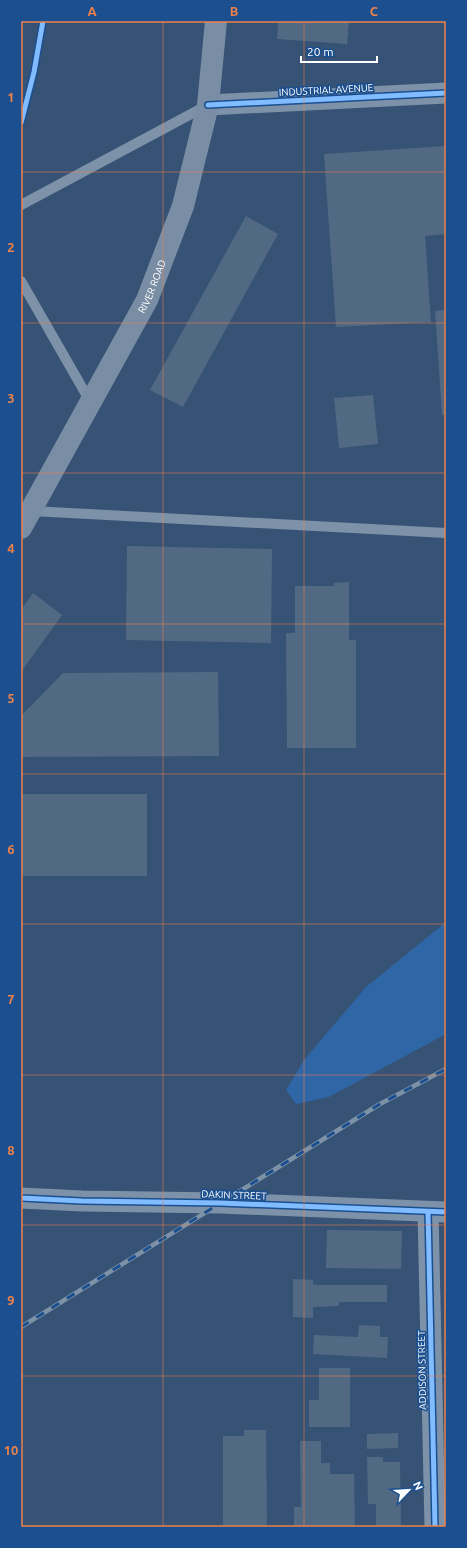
<svg xmlns="http://www.w3.org/2000/svg" width="467" height="1548" viewBox="0 0 467 1548" font-family="Ubuntu,sans-serif">
<rect width="100%" height="100%" fill="#365274"/>
<polygon fill="#2f66a5" points="446,922 446,1034 329,1097 296,1104 286,1090 304,1060 366,987"/>
<g fill="#526984">
<polygon points="278,21 349,21 347,44 277,39"/>
<polygon points="446,146 446,234 425,236 431,322 336,327 324,154"/>
<polygon points="246,216 278,234 183,407 150,390"/>
<polygon points="446,310 446,415 442,415 435,311"/>
<polygon points="373,395 378,444 339,448 334,398"/>
<polygon points="127,546 272,549 271,643 126,640"/>
<polygon points="349,582 349,640 356,640 356,748 287,748 286,633 295,633 295,586 334,586 334,583"/>
<polygon points="33,593 62,615 21,672 21,610"/>
<polygon points="218,672 219,756 21,757 21,716 63,673"/>
<rect x="21" y="794" width="126" height="82"/>
<polygon points="327,1230 402,1231 401,1269 326,1268"/>
<polygon points="293,1279 313,1280 313,1285 387,1285 387,1302 339,1302 339,1306 313,1307 313,1318 293,1317"/>
<polygon points="359,1325 380,1326 380,1337 388,1337 387,1358 313,1354 314,1335 358,1337"/>
<polygon points="319,1368 350,1368 350,1427 309,1427 309,1400 319,1400"/>
<polygon points="244,1430 266,1430 267,1527 223,1527 223,1436 244,1436"/>
<polygon points="398,1433 398,1448 367,1449 367,1434"/>
<polygon points="300,1441 321,1441 321,1463 330,1463 330,1474 354,1474 355,1527 294,1527 294,1507 301,1507"/>
<polygon points="367,1457 383,1457 383,1462 400,1462 401,1527 376,1527 376,1504 368,1504"/>
</g>
<g fill="none" stroke-linecap="round" stroke-linejoin="round">
<g stroke="#7d92a8" stroke-width="10">
<polyline points="21,205 206,106"/>
<polyline points="21,281 91,403"/>
<polyline points="32,511 446,533"/>
</g>
<g stroke="#7d92a8" stroke-width="21">
<polyline points="208,105 446,93"/>
<polyline points="21,1198 82,1201 220,1203 446,1212"/>
<polyline points="428,1212 435,1527"/>
</g>
<path stroke="#798da4" stroke-width="22" id="s1" d="M21,528L147,300L183,206L208,105L216,21"/>
<g stroke="#7e92a7" stroke-width="4.5">
<polyline id="rail" points="21,1327 380,1104 446,1069"/>
</g>
<use href="#rail" stroke="#1b4f8f" stroke-width="3" stroke-dasharray="9" stroke-linecap="butt"/>
<g stroke="#1b4f8f" stroke-width="8">
<g id="cycleway">
<polyline points="208,105 446,93"/>
<polyline points="21,123 34,72 43,21"/>
<polyline points="21,1198 82,1201 220,1203 446,1212"/>
<polyline points="428,1212 435,1527"/>
</g>
</g>
<use href="#cycleway" stroke="#80bcff" stroke-width="5"/>
</g>
<path fill="none" stroke="#ee8249" stroke-width="1" stroke-opacity="0.55" d="M163,21V1527M304,21V1527M21,172H446M21,323H446M21,473H446M21,624H446M21,774H446M21,924H446M21,1075H446M21,1225H446M21,1376H446"/>
<g text-anchor="middle" dominant-baseline="central" stroke-width="3.5" stroke-linejoin="round" paint-order="stroke">
<g font-size="10" fill="#fff" stroke="#1b4f8f">
<text transform="translate(326 90) rotate(-3)">INDUSTRIAL AVENUE</text>
<text stroke="none"><textPath href="#s1" startOffset="275">RIVER ROAD</textPath></text>
<text transform="translate(234 1195) rotate(2)">DAKIN STREET</text>
<text transform="translate(422 1370) rotate(-91)">ADDISON STREET</text>
</g>
</g>
<rect width="467" height="1548" fill="none" stroke="#1b4f8f" stroke-width="44"/>
<g transform="translate(409 1490) rotate(65)" stroke="#1b4f8f" stroke-width="3" paint-order="stroke">
<path d="M0-3L7 15L0 10L-7 15Z" fill="#ffffff"/>
<text y="-6" font-size="11" font-weight="bold" text-anchor="middle" fill="#ffffff">N</text>
</g>
<path d="M301 56v6h76v-6" fill="none" stroke="#ffffff" stroke-width="2"/>
<text x="307" y="56" font-size="12" fill="#ffffff" stroke="#1b4f8f" stroke-width="3" paint-order="stroke">20 m</text>
<rect x="22" y="22" width="423" height="1504" fill="none" stroke="#ee8249" stroke-width="1.5"/>
<g font-size="13" text-anchor="middle" font-weight="bold" fill="#ee8249">
<text x="92" y="16">A</text>
<text x="234" y="16">B</text>
<text x="374" y="16">C</text>
<text x="11" y="102">1</text>
<text x="11" y="252">2</text>
<text x="11" y="403">3</text>
<text x="11" y="553">4</text>
<text x="11" y="703">5</text>
<text x="11" y="854">6</text>
<text x="11" y="1004">7</text>
<text x="11" y="1155">8</text>
<text x="11" y="1305">9</text>
<text x="11" y="1455">10</text>
</g>
</svg>
